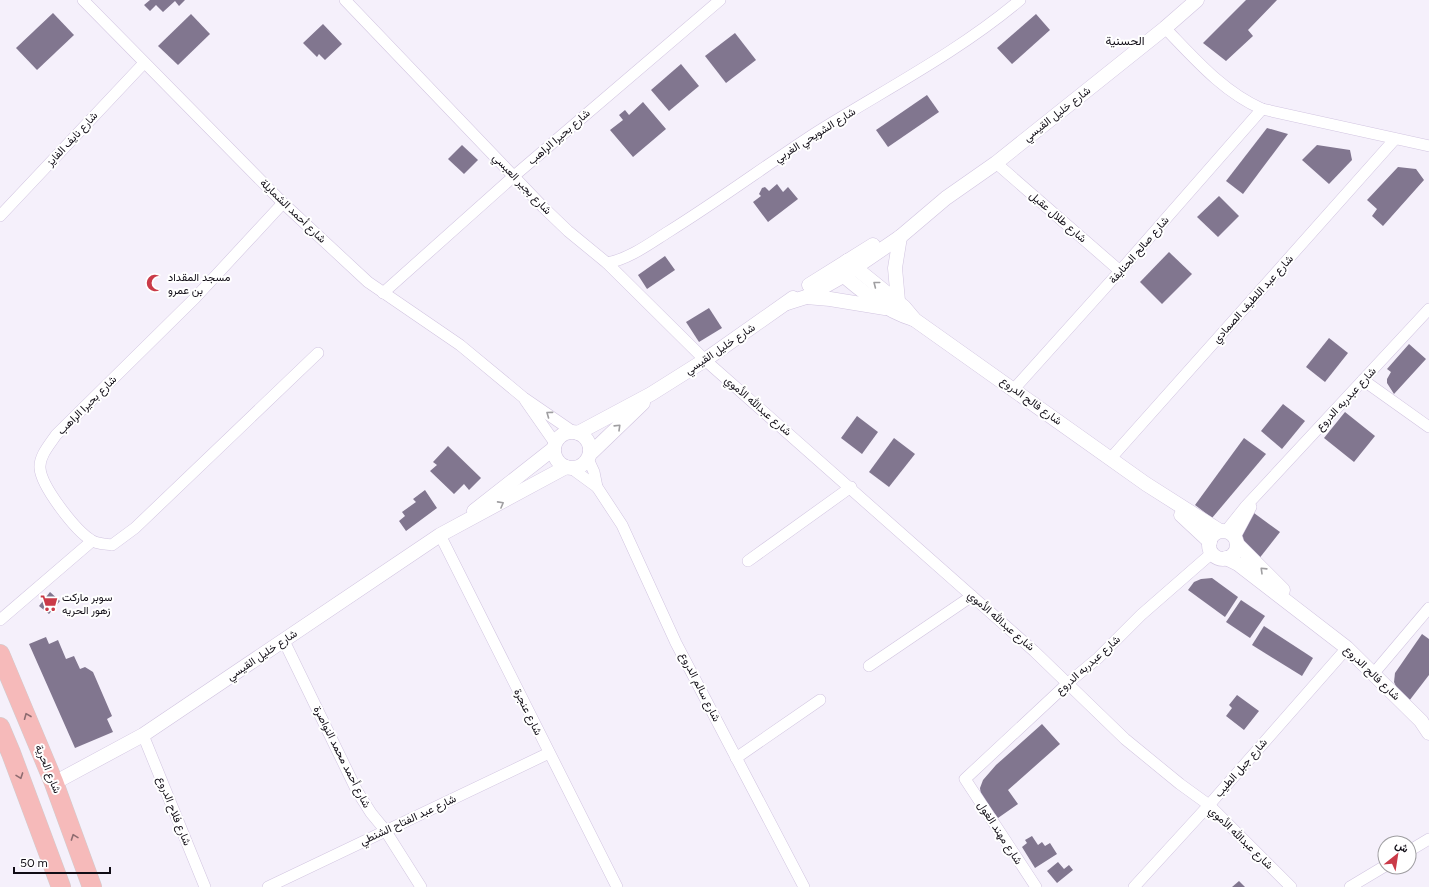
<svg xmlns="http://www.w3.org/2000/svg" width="1429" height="887" viewBox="0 0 1429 887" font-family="Figtree,Vazirmatn,sans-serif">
<rect width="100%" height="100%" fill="#f5f0fb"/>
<g fill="#81768f">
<polygon points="150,0 185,0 179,6 175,1 163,12 156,5 150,11 144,5"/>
<polygon points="1246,0 1277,0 1248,30 1253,36 1226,61 1203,43"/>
<polygon points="53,13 74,35 37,70 16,48"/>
<polygon points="191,14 210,34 178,65 158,46"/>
<polygon points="1036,14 1050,30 1012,64 997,48"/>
<polygon points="323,24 342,44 325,60 319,54 317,57 303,43"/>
<polygon points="735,33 756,60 726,83 705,56"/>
<polygon points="681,64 699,86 669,111 651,90"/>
<polygon points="927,95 939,112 888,147 876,130"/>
<polygon points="643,102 666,129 633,157 610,130 623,120 619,115 625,110 629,115"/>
<polygon points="1267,128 1288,134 1243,194 1226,181"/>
<polygon points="462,145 478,160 464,174 448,159"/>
<polygon points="1317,145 1350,150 1352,160 1329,184 1302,160"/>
<polygon points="1398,167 1416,169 1424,180 1383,226 1372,216 1377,209 1367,200"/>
<polygon points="777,184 783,192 788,187 798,199 768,222 753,202 761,196 759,194 762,188 765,187 769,191"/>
<polygon points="1219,196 1239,216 1218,237 1197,217"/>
<polygon points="1169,252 1192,274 1162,304 1140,282"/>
<polygon points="665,256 675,270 647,289 638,275"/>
<polygon points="709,308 722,328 699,342 686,322"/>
<polygon points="1329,338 1348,353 1325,382 1306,367"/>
<polygon points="1409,344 1426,359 1394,394 1387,383 1387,379 1391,372 1387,369"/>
<polygon points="1283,404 1305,421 1282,449 1261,431"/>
<polygon points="1345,412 1375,436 1354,462 1324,438"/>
<polygon points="857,416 878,432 862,454 841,438"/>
<polygon points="894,438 915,454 889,487 869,472"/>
<polygon points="1244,438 1266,454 1212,518 1195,505"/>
<polygon points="448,446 481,478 469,490 464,484 454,494 430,471 437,465 433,462"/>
<polygon points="425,490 437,508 406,531 399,521 405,516 402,512 416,502 413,499"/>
<polygon points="1254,513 1280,532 1258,560 1241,540 1244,526"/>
<polygon points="1212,578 1238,597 1225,617 1188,590 1194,582 1201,579"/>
<polygon points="50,592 60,601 49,614 39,606"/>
<polygon points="1241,600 1265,616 1250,638 1226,622"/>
<polygon points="1264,626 1313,658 1302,676 1252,645"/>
<polygon points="1422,634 1429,639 1429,675 1409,701 1397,689 1394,682 1395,673"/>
<polygon points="46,637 49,644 58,640 66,659 74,656 80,669 85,667 93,672 112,716 107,719 113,732 75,748 29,644"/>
<polygon points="1237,695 1259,711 1244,730 1226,716 1232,708 1229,705"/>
<polygon points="1042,724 1060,744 1008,790 1018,804 998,818 981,795 980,788 983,780 996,765"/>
<polygon points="1032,836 1038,845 1042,842 1045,846 1050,843 1057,854 1035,868 1022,847 1027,843 1025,840"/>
<polygon points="1058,862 1064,869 1069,865 1073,870 1057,883 1047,871"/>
<polygon points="1239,881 1245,887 1232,887"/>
</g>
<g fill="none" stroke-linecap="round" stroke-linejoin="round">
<g stroke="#d1c4e0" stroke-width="12">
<g id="minor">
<polyline points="83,0 283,203 368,282 460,345 524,398 572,431"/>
<polyline points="345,0 543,207 568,231 607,263 705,360 1034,651 1125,739 1180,784 1209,805 1291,887"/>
<path d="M1165,28C1194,58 1223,92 1262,109L1429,146"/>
<polyline points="996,163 1120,271"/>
<path d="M283,203L195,298L56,435C50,444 39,456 40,468C41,486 75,530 91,540C96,544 106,544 112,545L135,528L318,353"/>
<polyline points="0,216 144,63"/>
<path d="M607,263C629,259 649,244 668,232C718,201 765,166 814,134C884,90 957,53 1020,0"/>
<polyline points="383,293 514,176 720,0"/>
<polyline points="1363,380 1429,427"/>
<polyline points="1014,389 1120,271 1262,109"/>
<polyline points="525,400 555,443"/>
<polyline points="1111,458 1395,139"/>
<polyline points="588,459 594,472 597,487 622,525 676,643 804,887"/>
<polyline points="571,468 597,487"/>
<polyline points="1226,531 1246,506 1429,309"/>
<polyline points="440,535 617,887"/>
<polyline points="1235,537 1251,507"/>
<polyline points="748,561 851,487"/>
<polyline points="0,620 92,541"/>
<polyline points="284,641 357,791 371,813 385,830 421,887"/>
<polyline points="869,666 972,596"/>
<polyline points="1374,673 1429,608"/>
<polyline points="143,735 205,887"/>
<polyline points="736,758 820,700"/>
<polyline points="1409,851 1429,839"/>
<polyline points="268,887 549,753"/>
<polyline points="1036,887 965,779 1068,683 1098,658 1141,615 1212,553"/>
<polyline points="1134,887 1209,805 1347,648"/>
<polyline points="1350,887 1385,866"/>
</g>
</g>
<g stroke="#d1c4e0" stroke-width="15">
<g id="tertiary">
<polyline points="847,261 904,307 915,320 1146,484 1220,531"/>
<path d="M837,270C859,289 885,311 913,319"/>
<polyline points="809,285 873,245"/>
<polyline points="806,297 830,299 885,308"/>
<polyline points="898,301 895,268 900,237"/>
<polyline points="787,303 806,297 843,276 900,237 946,198 996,163 1165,28 1197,0"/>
<circle cx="572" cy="450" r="18"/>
<polyline points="578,433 651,394 705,360 793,298"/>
<polyline points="590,454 643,403"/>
<polyline points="474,511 553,449"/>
<polyline points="1181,515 1210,542"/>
<circle cx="1223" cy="545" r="14"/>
<polyline points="1237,544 1283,590"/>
<polyline points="1226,558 1238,564 1347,648 1421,721 1429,733"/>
<polyline points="54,783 143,735 440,535 566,467"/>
</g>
</g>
<g stroke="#cfced0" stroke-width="20">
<g id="trunk">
<polyline points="0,654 54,783 92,887"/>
<polyline points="0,727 11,753 61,887"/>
</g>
</g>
<use href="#minor" stroke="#fff" stroke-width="11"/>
<use href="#tertiary" stroke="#fff" stroke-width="14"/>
<use href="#trunk" stroke="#f6baba" stroke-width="19"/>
</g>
<defs><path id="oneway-chevron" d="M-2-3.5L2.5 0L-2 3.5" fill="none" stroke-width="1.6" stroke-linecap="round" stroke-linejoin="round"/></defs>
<g stroke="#9f9ea1">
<use href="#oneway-chevron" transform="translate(876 284) rotate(-142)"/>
<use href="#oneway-chevron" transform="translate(549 414) rotate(-144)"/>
<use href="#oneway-chevron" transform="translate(618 427) rotate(-44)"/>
<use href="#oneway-chevron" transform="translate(501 504) rotate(-29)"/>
<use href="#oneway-chevron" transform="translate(1263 570) rotate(-136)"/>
</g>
<g stroke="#8e6c70">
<use href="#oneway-chevron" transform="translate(27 716) rotate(-112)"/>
<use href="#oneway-chevron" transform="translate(20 776) rotate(70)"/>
<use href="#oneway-chevron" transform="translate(74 837) rotate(-110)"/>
</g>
<defs>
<g id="mosque-bare" transform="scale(1.38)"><path d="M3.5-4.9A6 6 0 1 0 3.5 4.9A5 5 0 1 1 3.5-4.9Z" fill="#ca3a48" stroke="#fff" stroke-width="2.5" paint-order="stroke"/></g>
<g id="supermarket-bare" transform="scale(1.38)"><path d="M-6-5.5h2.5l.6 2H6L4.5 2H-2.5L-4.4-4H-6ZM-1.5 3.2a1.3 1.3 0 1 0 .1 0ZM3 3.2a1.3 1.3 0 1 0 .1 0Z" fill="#ca3a48" stroke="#fff" stroke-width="2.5" paint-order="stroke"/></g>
</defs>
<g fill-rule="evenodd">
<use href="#mosque-bare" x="155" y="283"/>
<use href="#supermarket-bare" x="49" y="603"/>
</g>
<g text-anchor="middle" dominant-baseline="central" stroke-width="4" stroke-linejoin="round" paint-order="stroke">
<g font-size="11" fill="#100c15" stroke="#fff">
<text transform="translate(1057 114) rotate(-38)">شارع خليل القيسي</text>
<text transform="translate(815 135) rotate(-32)">شارع الشويحي الغربي</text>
<text transform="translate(559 137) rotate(-41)">شارع بحيرا الراهب</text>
<text transform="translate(72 139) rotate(-47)">شارع نايف الفايز</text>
<text transform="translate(522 184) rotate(46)">شارع بجير العبسي</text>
<text transform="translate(293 211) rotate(44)">شارع أحمد الشمايلة</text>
<text transform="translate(1058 217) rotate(41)">شارع طلال عقيل</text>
<text transform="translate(1139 250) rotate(-49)">شارع صالح الحنايفة</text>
<text transform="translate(1253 299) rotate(-48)">شارع عبد اللطيف الصمادي</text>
<text transform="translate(720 349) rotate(-34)">شارع خليل القيسي</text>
<text transform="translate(1346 399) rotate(-47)">شارع عبدربه الدروع</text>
<text transform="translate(1031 401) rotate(36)">شارع فالح الدروع</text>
<text transform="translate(87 405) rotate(-45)">شارع بحيرا الراهب</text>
<text transform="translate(758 406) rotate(41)">شارع عبدالله الأموي</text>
<text transform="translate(1001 621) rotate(41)">شارع عبدالله الأموي</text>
<text transform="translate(262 655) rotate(-34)">شارع خليل القيسي</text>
<text transform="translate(1088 665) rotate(-42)">شارع عبدربه الدروع</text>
<text transform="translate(1372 673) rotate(44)">شارع فالح الدروع</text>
<text transform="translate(700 687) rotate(63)">شارع سالم الدروع</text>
<text transform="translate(528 712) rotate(64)">شارع عنجرة</text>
<text transform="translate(342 757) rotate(63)">شارع أحمد محمد النواصرة</text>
<text transform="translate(1241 768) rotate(-49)">شارع جبل الطيب</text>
<text transform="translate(48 769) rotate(68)">شارع الحرية</text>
<text transform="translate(174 811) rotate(68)">شارع فلاح الدروع</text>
<text transform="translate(408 820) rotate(-25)">شارع عبد الفتاح الشنطي</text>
<text transform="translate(1000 833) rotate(57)">شارع مهند الغول</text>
<text transform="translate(1241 838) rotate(44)">شارع عبدالله الأموي</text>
</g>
<g font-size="11" fill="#100c15" stroke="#fff" text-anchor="start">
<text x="168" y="277">مسجد المقداد<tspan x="168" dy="13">بن عمرو</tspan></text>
<text x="62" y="597">سوبر ماركت<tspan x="62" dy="13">زهور الحريه</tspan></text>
</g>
<g font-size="12" fill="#100c15" stroke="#fff">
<text x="1125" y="41">الحسنية</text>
</g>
</g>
<g transform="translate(1397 855) rotate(30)"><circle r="19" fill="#ffffff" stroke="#9f9ea1"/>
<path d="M0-3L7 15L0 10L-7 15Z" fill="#ca3a48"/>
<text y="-6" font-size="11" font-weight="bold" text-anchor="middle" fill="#100c15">ش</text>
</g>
<path d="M14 867v6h96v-6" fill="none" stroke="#100c15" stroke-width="2"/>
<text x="20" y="867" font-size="12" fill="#100c15" stroke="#ffffff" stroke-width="3" paint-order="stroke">50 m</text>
</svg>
